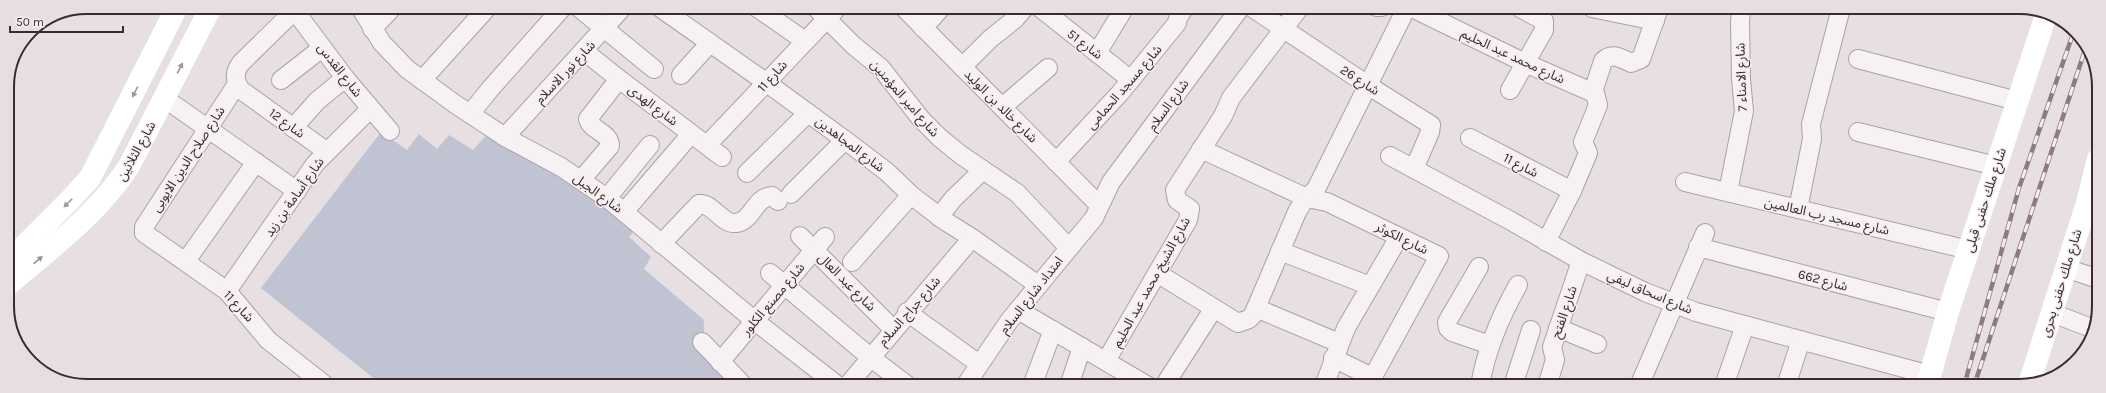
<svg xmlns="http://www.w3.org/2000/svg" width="2106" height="393" viewBox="0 0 2106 393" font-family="Karla,'Noto Sans Arabic',sans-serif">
<rect width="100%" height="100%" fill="#e7dfe1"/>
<path fill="#c0c3d1" d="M493,128L638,225L629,237L651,257L644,269L704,320C701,345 720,365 733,385H382L261,288L381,132L407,150L419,134L437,149L449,135L473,150Z"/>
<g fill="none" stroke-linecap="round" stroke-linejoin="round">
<g stroke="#ada1a4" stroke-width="20">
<g id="street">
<polyline points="292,7 345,78 390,131"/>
<path d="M298,7L241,63C234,72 234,80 241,90L326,151"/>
<polyline points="360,7 382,43 407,69 455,104 505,137 561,167 607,198 755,321 837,385"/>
<polyline points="578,7 654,69"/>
<polyline points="659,7 767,83 845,140 887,172 911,195 945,221 972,238 1038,285"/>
<polyline points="756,7 805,41"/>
<polyline points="815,7 853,45 881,68 921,119 940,138 961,155 1017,193 1069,248"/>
<polyline points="903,7 1099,205"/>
<polyline points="1039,7 1131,80"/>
<polyline points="1251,7 1369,86 1431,125 1430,132 1414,169"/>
<polyline points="1376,7 1382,7"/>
<polyline points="1410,7 1525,63 1594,93"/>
<polyline points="1592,8 1655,21"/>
<polyline points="923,28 942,7"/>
<polyline points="372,29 393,7"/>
<polyline points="584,51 619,79 722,157"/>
<polyline points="1097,53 1125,7"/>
<polyline points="1858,59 2017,101"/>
<polyline points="962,67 990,39 1015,19 1025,7"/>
<polyline points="681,75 710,43"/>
<polyline points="281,80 322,48"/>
<polyline points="422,80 488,7"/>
<polyline points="237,84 144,227 144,233 227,291 268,340 325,385"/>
<polyline points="1510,90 1544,30 1544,21 1520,8"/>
<polyline points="164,98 297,191"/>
<polyline points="1002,107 1048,68"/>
<polyline points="470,114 491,88 563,7"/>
<polyline points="293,128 317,101 345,78"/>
<polyline points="1858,132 1996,166"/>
<polyline points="505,137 623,7"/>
<polyline points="1470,138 1572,191"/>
<polyline points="707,145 838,7"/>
<polyline points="1201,149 1307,198 1327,202 1439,256 1375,373 1368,375 1333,358"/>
<polyline points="1390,156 1511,221 1581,261 1645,292 1696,312 1930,375"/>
<polyline points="1056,162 1120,93 1177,23 1178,18 1185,7"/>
<polyline points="747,173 808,113"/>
<path d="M581,180L610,146C610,132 591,131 588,119L619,79"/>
<polyline points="1685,182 1969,250"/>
<polyline points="1728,192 1744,111 1741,79 1740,23 1741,8"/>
<polyline points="791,194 845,140"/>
<polyline points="607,198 650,145"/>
<polyline points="1798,209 1812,139 1811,124 1841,8"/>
<polyline points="624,212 691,134"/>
<polyline points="939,217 953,199 983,170"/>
<polyline points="800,236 893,329"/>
<path d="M1546,242L1572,191L1588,153L1583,142L1598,105L1594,89L1603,61C1612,52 1621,58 1631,63L1641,59L1659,8"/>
<path d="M661,244L699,204C712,202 722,225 736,223C753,221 754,197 772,196L778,201"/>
<polyline points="1698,247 1948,312"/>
<polyline points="1280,251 1370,286"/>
<polyline points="186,261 256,162"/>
<polyline points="852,262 911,195"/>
<polyline points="1479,267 1447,322 1448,328 1452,332 1490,345"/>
<polyline points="2066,268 2098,279"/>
<polyline points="770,273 870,357 908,386"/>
<polyline points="1157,273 1238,323 1249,319 1253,315 1297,212 1303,202 1316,189 1407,7"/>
<polyline points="227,291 315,164 370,109"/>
<polyline points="1256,308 1339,343"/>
<polyline points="1018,310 1148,386"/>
<polyline points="907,312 979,364"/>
<polyline points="2052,313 2094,329"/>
<polyline points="1558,328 1597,344"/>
<polyline points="702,342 743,385"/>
<polyline points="1106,361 1188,220 1190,209 1177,200 1175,190 1223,116 1231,98 1300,7"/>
<polyline points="720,362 825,237"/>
<polyline points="847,386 972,238"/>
<polyline points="965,386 1009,321 1094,218 1111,182 1241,7"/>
<polyline points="1032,386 1053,330"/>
<polyline points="1069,386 1082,347"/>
<polyline points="1164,386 1214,308"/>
<polyline points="1324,386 1346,328 1399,237"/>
<path d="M1480,386C1486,349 1500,317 1518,285"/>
<polyline points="1513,386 1531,330"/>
<polyline points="1547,386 1555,360 1552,347 1581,261"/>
<polyline points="1639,386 1705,233"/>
<polyline points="1724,386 1745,325"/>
<polyline points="1786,386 1801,340"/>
</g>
</g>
<use href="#street" stroke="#f6f1f2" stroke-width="18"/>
<g stroke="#fff" stroke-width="22">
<polyline points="8,262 69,201 90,178 177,7"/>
<path d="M8,285C51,248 98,214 129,166L211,7"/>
<polyline points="2029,384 2087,203 2098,159"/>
<polyline points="1927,386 1948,312 2046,15"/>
</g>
<g stroke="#907980" stroke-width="4.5">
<g id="rail">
<polyline points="1964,386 2019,188 2074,31"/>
<polyline points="1974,386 2085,50"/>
</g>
</g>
<use href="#rail" stroke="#f5eef0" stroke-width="3" stroke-dasharray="9" stroke-linecap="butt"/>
</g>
<defs><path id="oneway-solid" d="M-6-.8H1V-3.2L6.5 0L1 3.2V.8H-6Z"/></defs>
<g fill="#9e9496">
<use href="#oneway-solid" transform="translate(180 68) rotate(-63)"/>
<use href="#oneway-solid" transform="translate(135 92) rotate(117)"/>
<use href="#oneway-solid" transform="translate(68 203) rotate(135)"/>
<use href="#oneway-solid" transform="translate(38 260) rotate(-41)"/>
</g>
<g text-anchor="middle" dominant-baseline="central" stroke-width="3" stroke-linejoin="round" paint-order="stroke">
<g font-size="13" fill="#3d292e" stroke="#f5eef0">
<text transform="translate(1085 44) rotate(37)">شارع 51</text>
<text transform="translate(1513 56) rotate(25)">شارع محمد عبد الحليم</text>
<text transform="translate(340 70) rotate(52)">شارع القدس</text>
<text transform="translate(565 72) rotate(-47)">شارع نور الاسلام</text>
<text transform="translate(772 76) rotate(-48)">شارع 11</text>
<text transform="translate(1741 77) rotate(-92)">شارع الامناء 7</text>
<text transform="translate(1360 80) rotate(33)">شارع 26</text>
<text transform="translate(1124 87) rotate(-49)">شارع مسجد الحمامى</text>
<text transform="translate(905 98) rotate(49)">شارع امير المؤمنين</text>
<text transform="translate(653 105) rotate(37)">شارع الهدى</text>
<text transform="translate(1168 105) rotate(-54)">شارع السلام</text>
<text transform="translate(1001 106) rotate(45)">شارع خالد بن الوليد</text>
<text transform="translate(287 123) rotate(36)">شارع 12</text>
<text transform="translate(850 144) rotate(37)">شارع المجاهدين</text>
<text transform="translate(136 151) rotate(-61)">شارع الثلاثين</text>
<text transform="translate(188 159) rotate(-57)">شارع صلاح الدين الايوبى</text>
<text transform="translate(1521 165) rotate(28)">شارع 11</text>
<text transform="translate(598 193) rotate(36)">شارع الجبل</text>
<text transform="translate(294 197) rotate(-55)">شارع أسامة بن زيد</text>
<text transform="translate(1985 200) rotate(-72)">شارع ملك حفنى قبلى</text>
<text transform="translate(1827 216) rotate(13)">شارع مسجد رب العالمين</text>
<text transform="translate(1402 238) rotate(26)">شارع الكوثر</text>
<text transform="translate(1823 280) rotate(15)">شارع 662</text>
<text transform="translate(847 282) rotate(45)">شارع عبد العال</text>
<text transform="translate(1151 282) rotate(-61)">شارع الشيخ محمد عبد الحليم</text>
<text transform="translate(2061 283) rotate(-73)">شارع ملك حفنى بحرى</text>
<text transform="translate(1650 292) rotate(23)">شارع اسحاق ليفي</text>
<text transform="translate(1031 295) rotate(-52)">امتداد شارع السلام</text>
<text transform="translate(773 299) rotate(-50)">شارع مصنع الكلور</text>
<text transform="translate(239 306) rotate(47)">شارع 11</text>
<text transform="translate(909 311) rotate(-49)">شارع جراج السلام</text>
<text transform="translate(1564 312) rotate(-71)">شارع الفتح</text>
</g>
</g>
<path d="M0 0H2106V393H0ZM87 14H2019A73 73 0 0 1 2092 87V306A73 73 0 0 1 2019 379H87A73 73 0 0 1 14 306V87A73 73 0 0 1 87 14Z" fill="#e6dee0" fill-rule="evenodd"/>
<path fill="none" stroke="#3d292e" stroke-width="2" d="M87 14H2019A73 73 0 0 1 2092 87V306A73 73 0 0 1 2019 379H87A73 73 0 0 1 14 306V87A73 73 0 0 1 87 14Z"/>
<path d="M10 26v6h113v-6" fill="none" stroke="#3d292e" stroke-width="2"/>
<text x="16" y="26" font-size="12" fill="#3d292e" stroke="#f5eef0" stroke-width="3" paint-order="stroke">50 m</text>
</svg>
